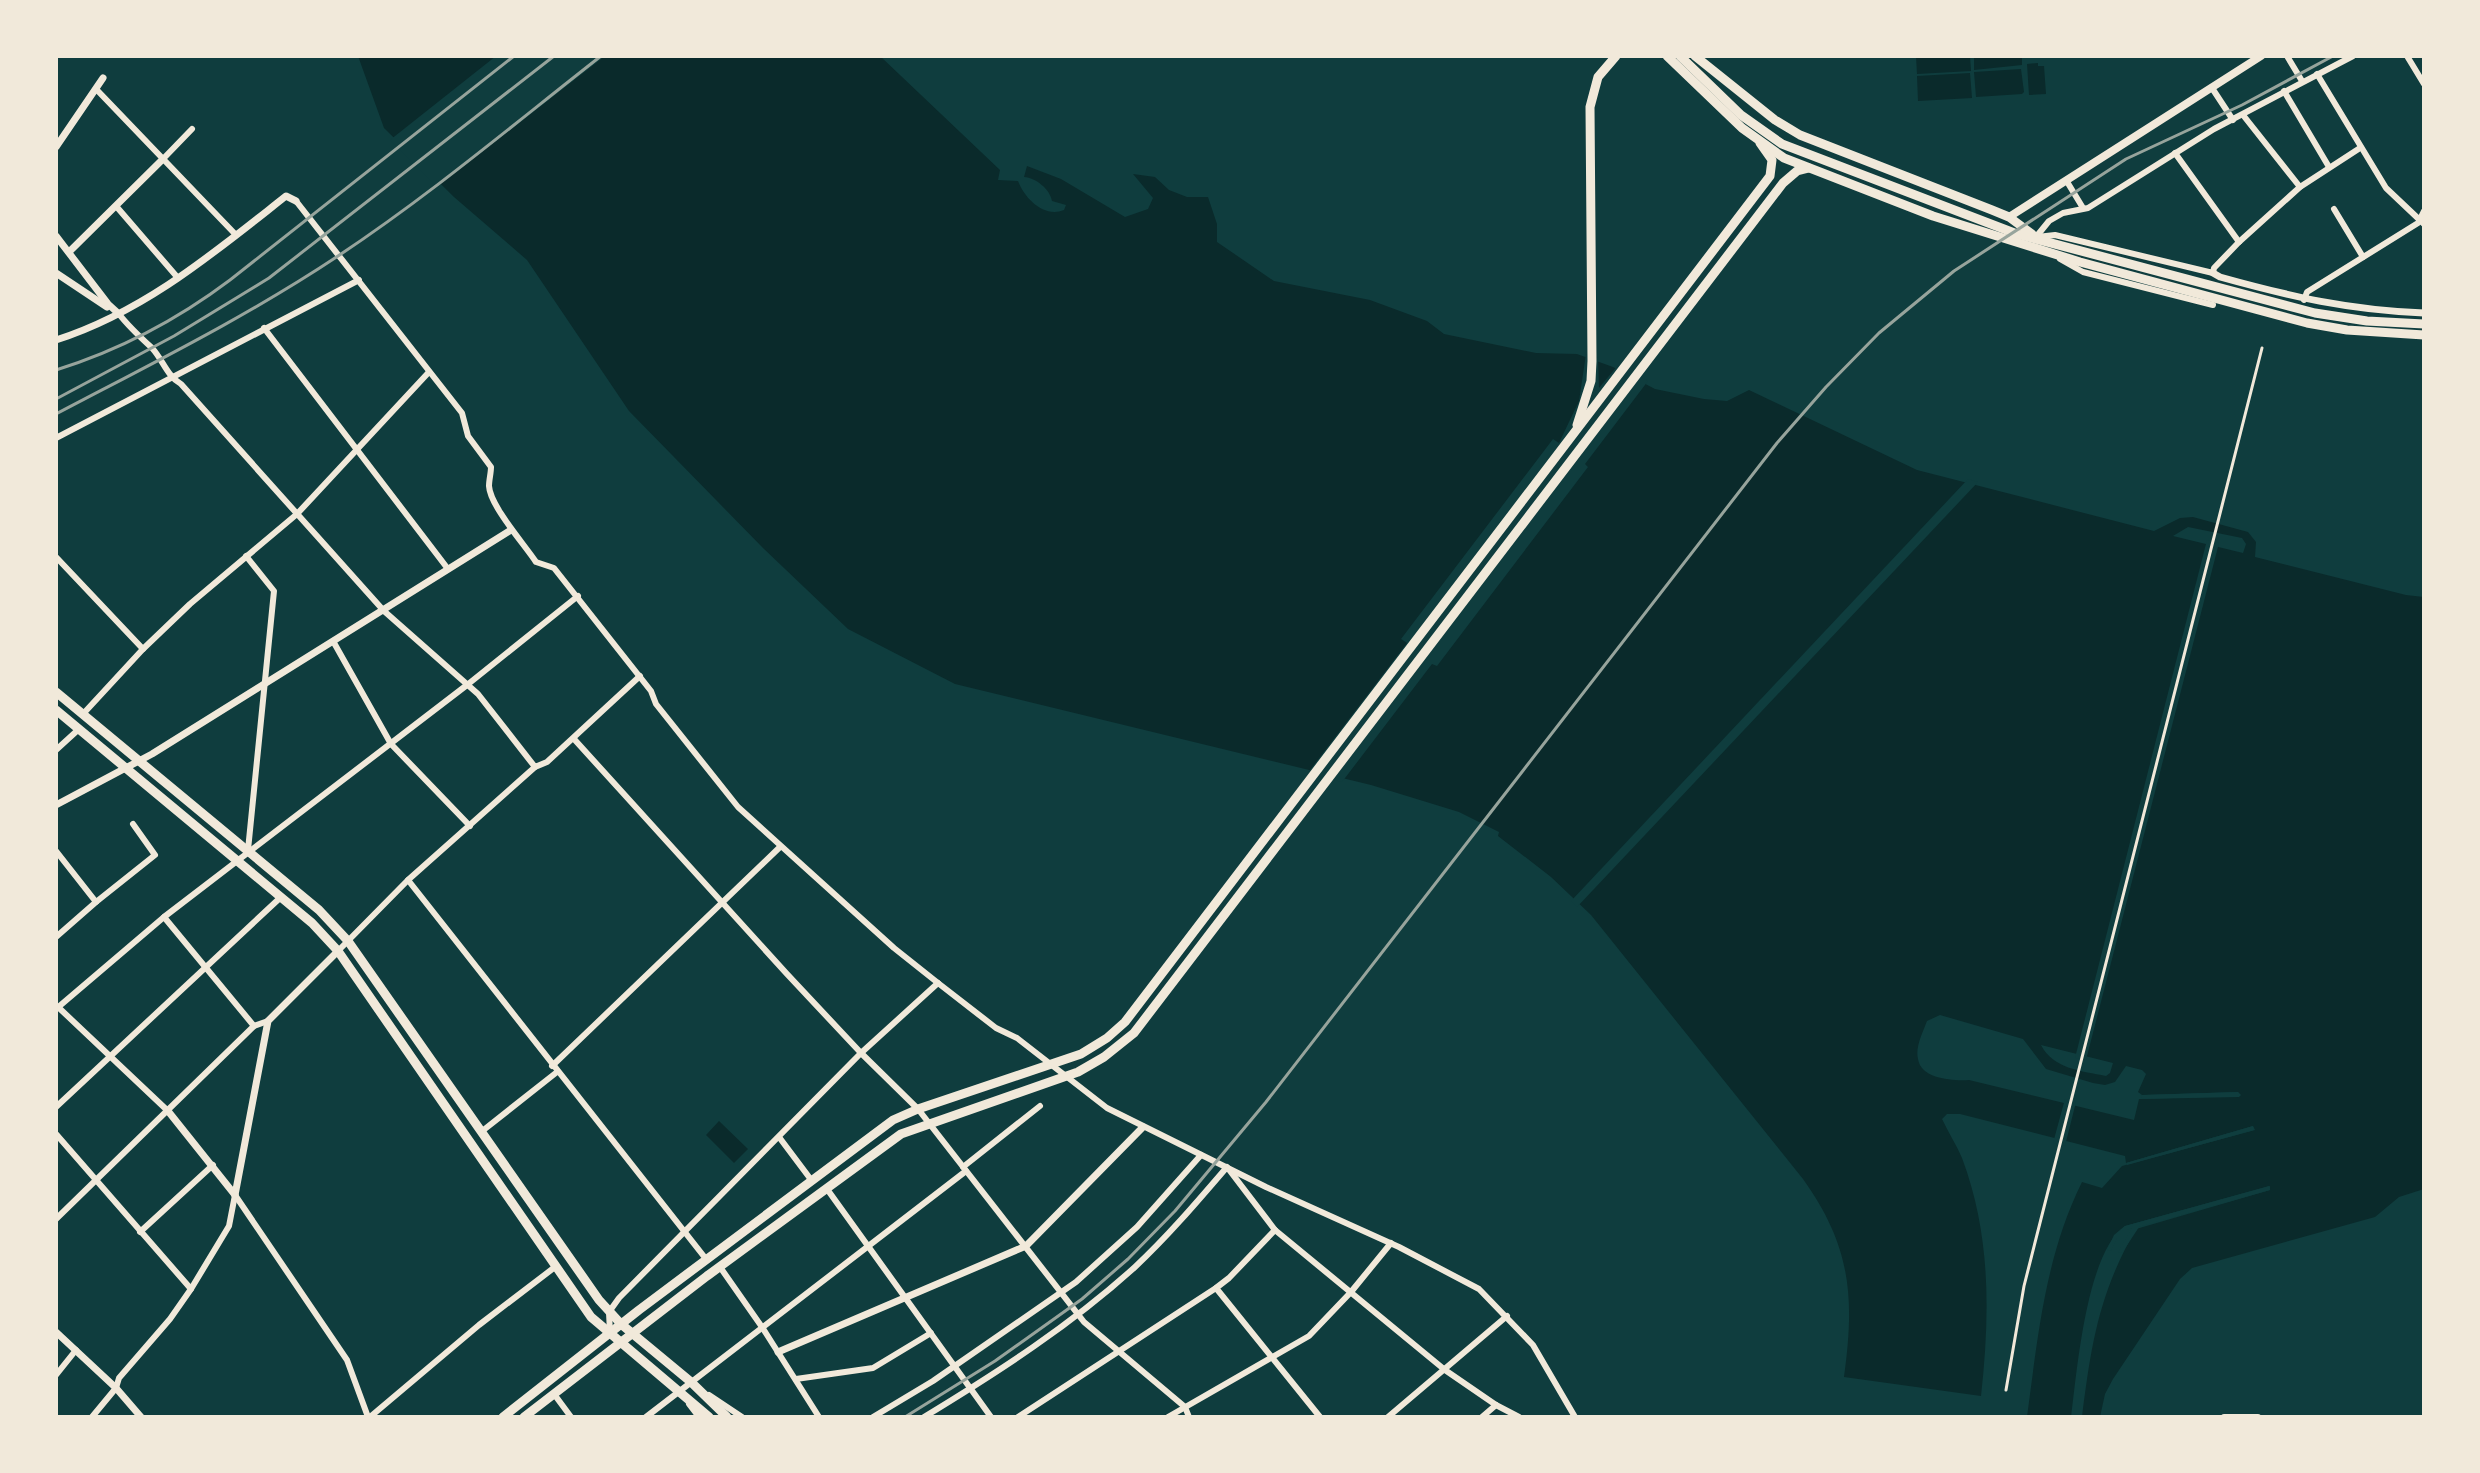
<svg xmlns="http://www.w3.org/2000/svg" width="2480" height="1473" viewBox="0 0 2480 1473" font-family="'Varela Round',sans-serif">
<rect width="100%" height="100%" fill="#0f3d3e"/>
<g fill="#0a2a2b" fill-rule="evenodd">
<path d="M358,56H880L1000,170L998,180L1018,181C1025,199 1044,218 1064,210L1066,205L1052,201C1050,189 1036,178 1024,177L1027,166L1061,179L1125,217L1148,209L1153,198L1133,174L1155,177L1169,190L1187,197H1208L1217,224V242L1274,281L1370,300L1427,321L1444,334L1536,353L1577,354L1613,367L1655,389L1704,399L1727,401L1749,390L1917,470L2154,531L2180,518L2193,517L2248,532L2256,542L2255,557L2406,595L2424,597V1189L2399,1197L2375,1217L2192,1268L2180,1279L2113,1379L2105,1394L2100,1417H2082C2091,1345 2099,1293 2136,1229L2270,1190V1186L2125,1226C2086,1253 2077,1372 2071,1417H2027C2038,1336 2045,1257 2082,1182L2102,1188L2122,1166L2255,1130L2253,1126L2126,1163L2125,1156L1960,1114H1947L1942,1119C1948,1132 1956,1144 1962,1158C1991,1235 1990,1315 1981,1396L1844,1377C1855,1297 1851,1246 1803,1179L1591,915L1551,877L1498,836L1499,832L1459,812L1371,785L955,684L848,629L763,548L629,411L527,260L454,197L384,128ZM2188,527L2242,538L2246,544L2243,553L2173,536ZM1940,1015L2023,1039L2046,1069L2093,1083L2105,1085L2115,1082L2126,1066L2142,1070L2146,1074L2138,1092L2142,1095L2238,1092L2240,1096L2141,1099H2139L2134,1120L1969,1080C1953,1081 1921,1079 1918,1059C1915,1047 1923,1032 1927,1021ZM2041,1045L2113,1063L2110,1073L2106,1076C2082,1071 2053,1069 2041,1045Z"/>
<polygon points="1916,56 1970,56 1971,71 1917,74"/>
<polygon points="1974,56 2022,56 2022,65 1974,70"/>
<polygon points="2038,63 2038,66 2044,66 2046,94 2029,95 2027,64"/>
<polygon points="2021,69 2024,92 2022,94 1976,97 1974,72"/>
<polygon points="1970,73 1972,98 1918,101 1917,76"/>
<polygon points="719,1121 748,1149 734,1163 706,1135"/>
</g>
<g fill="#0f3d3e">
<polygon points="496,56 605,56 437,187 390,140"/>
<polygon points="1586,354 1598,358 1599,388 1618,365 1648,381 1585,464 1588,467 1437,666 1432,664 1342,782 1307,774 1407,643 1401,639 1553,439 1559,443 1579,401"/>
<polygon points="1968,479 1978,482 1577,907 1571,901"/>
<polygon points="2207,540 2219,543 2086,1060 2075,1058"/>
<polygon points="2238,1092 2241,1095 2239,1097 2141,1099 2142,1095"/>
<polygon points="2065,1099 2076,1102 2065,1146 2053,1143"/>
<polygon points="2253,1126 2254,1130 2127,1165 2126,1163"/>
<polygon points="2269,1186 2270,1190 2139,1227 2122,1253 2118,1252 2132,1228 2127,1230 2117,1238 2111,1251 2107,1250 2114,1235 2125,1226"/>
</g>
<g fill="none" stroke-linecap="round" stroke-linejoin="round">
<polyline stroke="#f1e9da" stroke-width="3" points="2006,1390 2024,1286 2262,348"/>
<g stroke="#f1e9da" stroke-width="6">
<polyline points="2287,56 2302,81"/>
<polyline points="2407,56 2424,84"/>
<polyline points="2317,74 2386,188 2424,224"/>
<polyline points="2212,88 2233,120"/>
<polyline points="96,89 236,235"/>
<polyline points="2284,91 2329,167"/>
<polyline points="2243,115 2300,187"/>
<polyline points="2175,153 2239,242"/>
<polyline points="163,159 192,129"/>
<polyline points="2066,180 2083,208"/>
<path d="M296,201L462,413L468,436L491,467C491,473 489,480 489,486C490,506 525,545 536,562L554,568L651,691L656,704L738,807L894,948L938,983L996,1028L1017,1038L1107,1108L1266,1187L1399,1247L1479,1289L1533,1345L1575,1417"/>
<polyline points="116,206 178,278"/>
<polyline points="2334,209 2363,257"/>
<polyline points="2036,237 2049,221 2063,213 2088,208 2214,129 2353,56"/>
<polyline points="2037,237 2055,235 2213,273 2214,268 2239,242 2300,187 2360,148"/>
<polyline points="2060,259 2083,272 2213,305"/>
<polyline points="2304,300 2307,292 2418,223 2424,211"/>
<path d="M119,314C129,327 140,337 152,348C163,360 167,376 181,384L384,611L478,694L535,767L547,762L640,676"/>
<polyline points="264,328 448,569"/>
<polyline points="56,438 359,280"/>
<polyline points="246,556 274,591 248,850"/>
<polyline points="56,557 143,649"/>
<polyline points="333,641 391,744 470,826"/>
<polyline points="83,714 143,649 190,604 297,514 429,372"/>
<polyline points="574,739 787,974 861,1053 918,1109 1084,1322 1185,1407 1189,1417"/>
<polyline points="56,750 79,729"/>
<polyline points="56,851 96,902 56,937"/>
<polyline points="408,880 706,1259"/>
<polyline points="96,902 155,855 133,824"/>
<polyline points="164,917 254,1026"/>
<polyline points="338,951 408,880 535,767"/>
<polyline points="58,1007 168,1111"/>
<polyline points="56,1009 164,917 467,685 578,596"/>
<polyline points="552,1066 780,847"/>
<polyline points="56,1107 281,897"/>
<polyline points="481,1132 557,1072"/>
<polyline points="56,1134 191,1289"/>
<polyline points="779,1137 812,1181"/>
<polyline points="963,1167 1040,1106"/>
<polyline points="827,1189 991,1417"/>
<polyline points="235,1195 347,1360 368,1417"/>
<polyline points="56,1219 254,1026 268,1021"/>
<polyline points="140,1232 213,1165"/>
<polyline points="720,1267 762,1327 819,1417"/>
<polyline points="1216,1288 1320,1417"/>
<polyline points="610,1333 609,1312 619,1298 861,1053 938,983"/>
<polyline points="56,1375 76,1350"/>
<polyline points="796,1379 873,1368 931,1333"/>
<polyline points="554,1394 571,1417"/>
<polyline points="709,1395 742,1417"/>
<polyline points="689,1404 699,1417"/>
<polyline points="92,1417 116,1388 119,1378 170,1319 191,1289 229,1226 235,1195"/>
<polyline points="370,1417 479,1325 555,1267"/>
<polyline points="646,1417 966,1171"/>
<polyline points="873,1417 933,1381 1076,1282 1137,1227 1201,1155"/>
<path d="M924,1417C998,1372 1071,1325 1135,1267C1168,1236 1197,1202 1227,1167L1275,1230L1445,1370L1496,1405L1519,1417"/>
<polyline points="1018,1417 1216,1288 1229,1278 1275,1230"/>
<polyline points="1168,1417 1309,1336 1351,1292 1391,1243"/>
<polyline points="1388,1417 1507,1316"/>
<polyline points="1482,1417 1496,1405"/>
<polyline points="2224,1417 2258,1417"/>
</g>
<g stroke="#f1e9da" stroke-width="7">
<polyline points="56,147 103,78"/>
<polyline points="56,236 108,304 119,314"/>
<polyline points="69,252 163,159"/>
<polyline points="56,273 107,307"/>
<path d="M2213,273L2220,277C2292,297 2349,310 2424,313"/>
<path d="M56,340C144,312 215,252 286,196L296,201"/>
<polyline points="56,805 152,754 511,530"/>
<polyline points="168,1111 235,1195"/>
<polyline points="235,1195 268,1021 338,951"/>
<polyline points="56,1332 116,1388 141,1417"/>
<polyline points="778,1352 1026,1246 1143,1127"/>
</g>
<polyline stroke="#f1e9da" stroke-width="8" points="2009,217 2261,56"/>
<g stroke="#f1e9da" stroke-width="9">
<polyline points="1667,56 1742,128 1784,158 1933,216 2080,262 2307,323 2347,330 2424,335"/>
<polyline points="1680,56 1741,115 1782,144 2017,234 2315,313 2367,321 2424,324"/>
<polyline points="1695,56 1775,120 1800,135 1992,210 2009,217 2032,234"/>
<polyline points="1577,425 1591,381 1592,361 1590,107 1598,77 1616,56"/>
<polyline points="56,692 319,910 348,941 599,1300 621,1324 691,1382 727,1417"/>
<polyline points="56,710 312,923 338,951 591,1317 709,1417"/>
<polyline points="503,1417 639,1310 893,1120 918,1109 1081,1054 1107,1038 1125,1022 1770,176 1772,160 1760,143"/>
<polyline points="524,1417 707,1276 901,1134 1078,1072 1104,1057 1134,1033 1783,183 1797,171 1809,168"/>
</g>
<g stroke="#97a49c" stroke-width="3">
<path d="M56,370C120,350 177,320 230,280L514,56"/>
<polyline points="56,399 174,336 269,278 554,56"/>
<path d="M56,414C151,364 248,316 338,256C430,195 514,124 601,56"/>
<polyline points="905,1417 995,1361 1082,1299 1128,1259 1175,1211 1266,1102 1777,443 1826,387 1879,333 1954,271 2126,159 2242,105 2333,56"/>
</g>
</g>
<rect width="2480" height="1473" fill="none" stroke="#f1e9da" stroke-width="116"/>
</svg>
